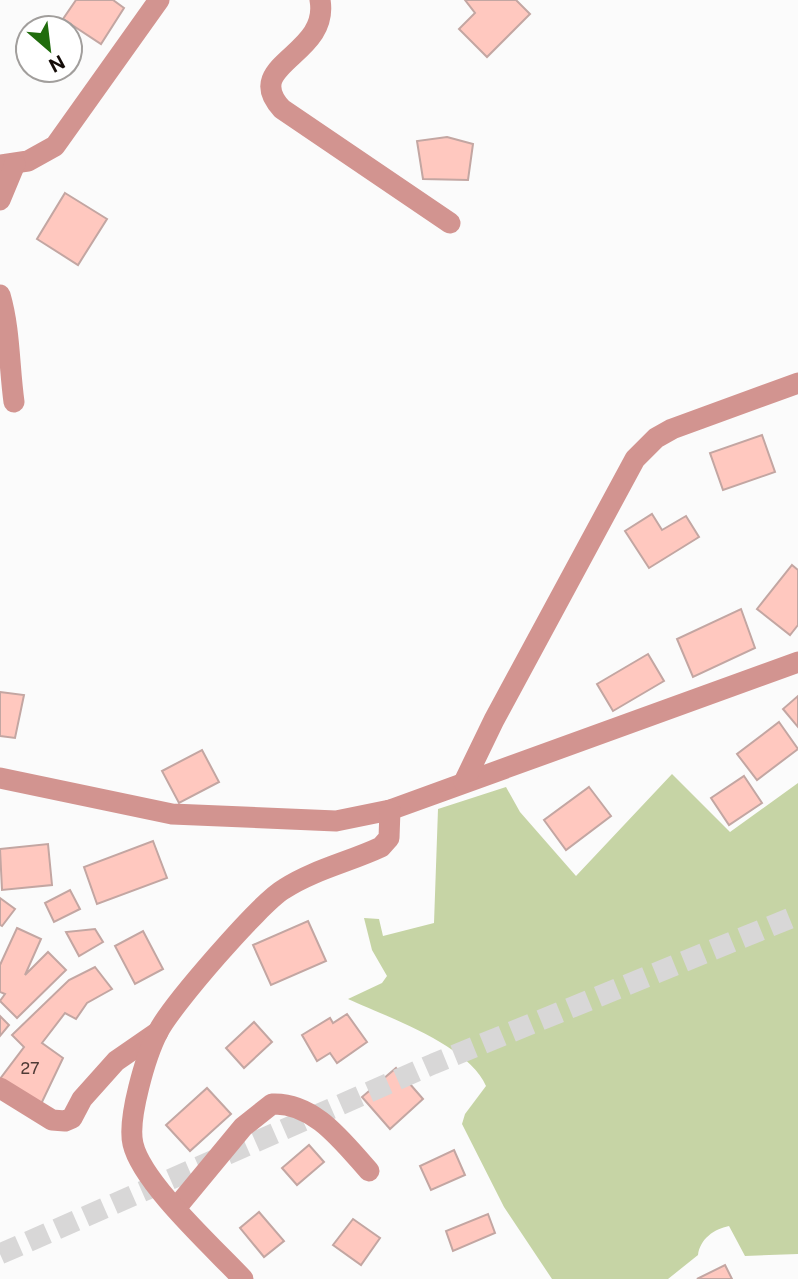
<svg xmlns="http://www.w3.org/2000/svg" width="798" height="1279" viewBox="0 0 798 1279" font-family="'Public Sans',sans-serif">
<rect width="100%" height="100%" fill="#fbfbfb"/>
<path fill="#c6d4a5" d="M672,774L730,832L798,783V1254L745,1256L729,1226C714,1229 700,1239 698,1255L668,1279H552L504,1207L462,1124L465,1114L486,1086C469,1045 387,1017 348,999L382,983L387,976L372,950L364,918L379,919L383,936L434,923L438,809L506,787L520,812L576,876Z"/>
<g fill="#ffc8bf" stroke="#c3a6a2" stroke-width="2">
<polygon points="76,0 113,0 124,8 101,44 63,19"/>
<polygon points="465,0 516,0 530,14 487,57 459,29 475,13"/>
<polygon points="447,137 473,144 468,180 423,179 417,141"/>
<polygon points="65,193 107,219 78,265 37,239"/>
<polygon points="762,435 775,472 723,490 710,453"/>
<polygon points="652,514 662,530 686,516 699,537 649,568 625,531"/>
<polygon points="792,565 798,570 798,625 790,635 757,609"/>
<polygon points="741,609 755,648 693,677 677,639"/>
<polygon points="648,654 664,681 613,711 597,684"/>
<polygon points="0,692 24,695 15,738 0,736"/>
<polygon points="798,696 798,727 783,709"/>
<polygon points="779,722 798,749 757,780 737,754"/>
<polygon points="202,750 219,782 179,803 162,771"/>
<polygon points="744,776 762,803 729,825 711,798"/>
<polygon points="589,787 611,816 566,850 544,820"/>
<polygon points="153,841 167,878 97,904 84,867"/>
<polygon points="48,844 52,885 2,890 0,849"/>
<polygon points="70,890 80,909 54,922 45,903"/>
<polygon points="0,898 15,909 2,926 0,925"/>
<polygon points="308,921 326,961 271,985 253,945"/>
<polygon points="17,928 41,939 25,975 48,952 66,970 17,1018 0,1001 5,994 0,992 0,965"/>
<polygon points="95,929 103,942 79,956 66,932"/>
<polygon points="143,931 163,969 135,984 115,946"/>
<polygon points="95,967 112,989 87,1003 76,1019 65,1013 42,1043 63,1058 41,1104 0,1079 24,1047 12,1035 69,980"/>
<polygon points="347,1014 367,1042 337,1063 330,1053 317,1061 302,1035 330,1018 333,1023"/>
<polygon points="0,1016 9,1025 0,1036"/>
<polygon points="254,1022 272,1042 244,1068 226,1048"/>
<polygon points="396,1068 423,1099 390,1129 362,1097"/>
<polygon points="207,1088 231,1114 190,1151 166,1125"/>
<polygon points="309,1145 324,1162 297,1185 282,1168"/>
<polygon points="454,1150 465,1175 431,1190 420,1166"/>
<polygon points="259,1212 284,1241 264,1257 240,1228"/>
<polygon points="488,1214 495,1233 453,1251 446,1231"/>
<polygon points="353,1219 380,1238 361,1265 333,1245"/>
<polygon points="725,1265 732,1279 697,1279"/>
</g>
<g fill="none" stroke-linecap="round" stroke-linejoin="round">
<polyline stroke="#d8d7d7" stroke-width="21" stroke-dasharray="21 10" stroke-linecap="butt" points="0,1254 433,1064 798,915"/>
<g stroke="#d29490" stroke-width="21">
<path d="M320,0C330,56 240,64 282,109L450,223"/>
<polyline points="0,165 28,161 55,146 159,0"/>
<polyline points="0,200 15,164"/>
<path d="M0,295C10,329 9,366 14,402"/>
<polyline points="0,778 172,814 336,821 390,810 798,662"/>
<polyline points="464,782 494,720 635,459 656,438 672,429 798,383"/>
<polyline points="0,1088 52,1120 65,1121 72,1118 82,1099 116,1061 158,1032"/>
<path d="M176,1208L243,1127L272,1104C314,1102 343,1142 369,1171"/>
<path d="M243,1279C214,1248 142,1183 133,1144C127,1119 146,1055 158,1032C170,1007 260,903 284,889C313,870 349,862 381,847L389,838L390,810"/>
</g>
</g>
<g text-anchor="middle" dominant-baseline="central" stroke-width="6" stroke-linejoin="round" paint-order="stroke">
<g font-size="16" fill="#4f3b36">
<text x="30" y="1068">27</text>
</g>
</g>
<g transform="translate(49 49) rotate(152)"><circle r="33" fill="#ffffff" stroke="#a19e9c" stroke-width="2"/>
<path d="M0-5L12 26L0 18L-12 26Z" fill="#206c0d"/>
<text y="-10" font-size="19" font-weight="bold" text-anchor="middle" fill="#140c08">N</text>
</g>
</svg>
